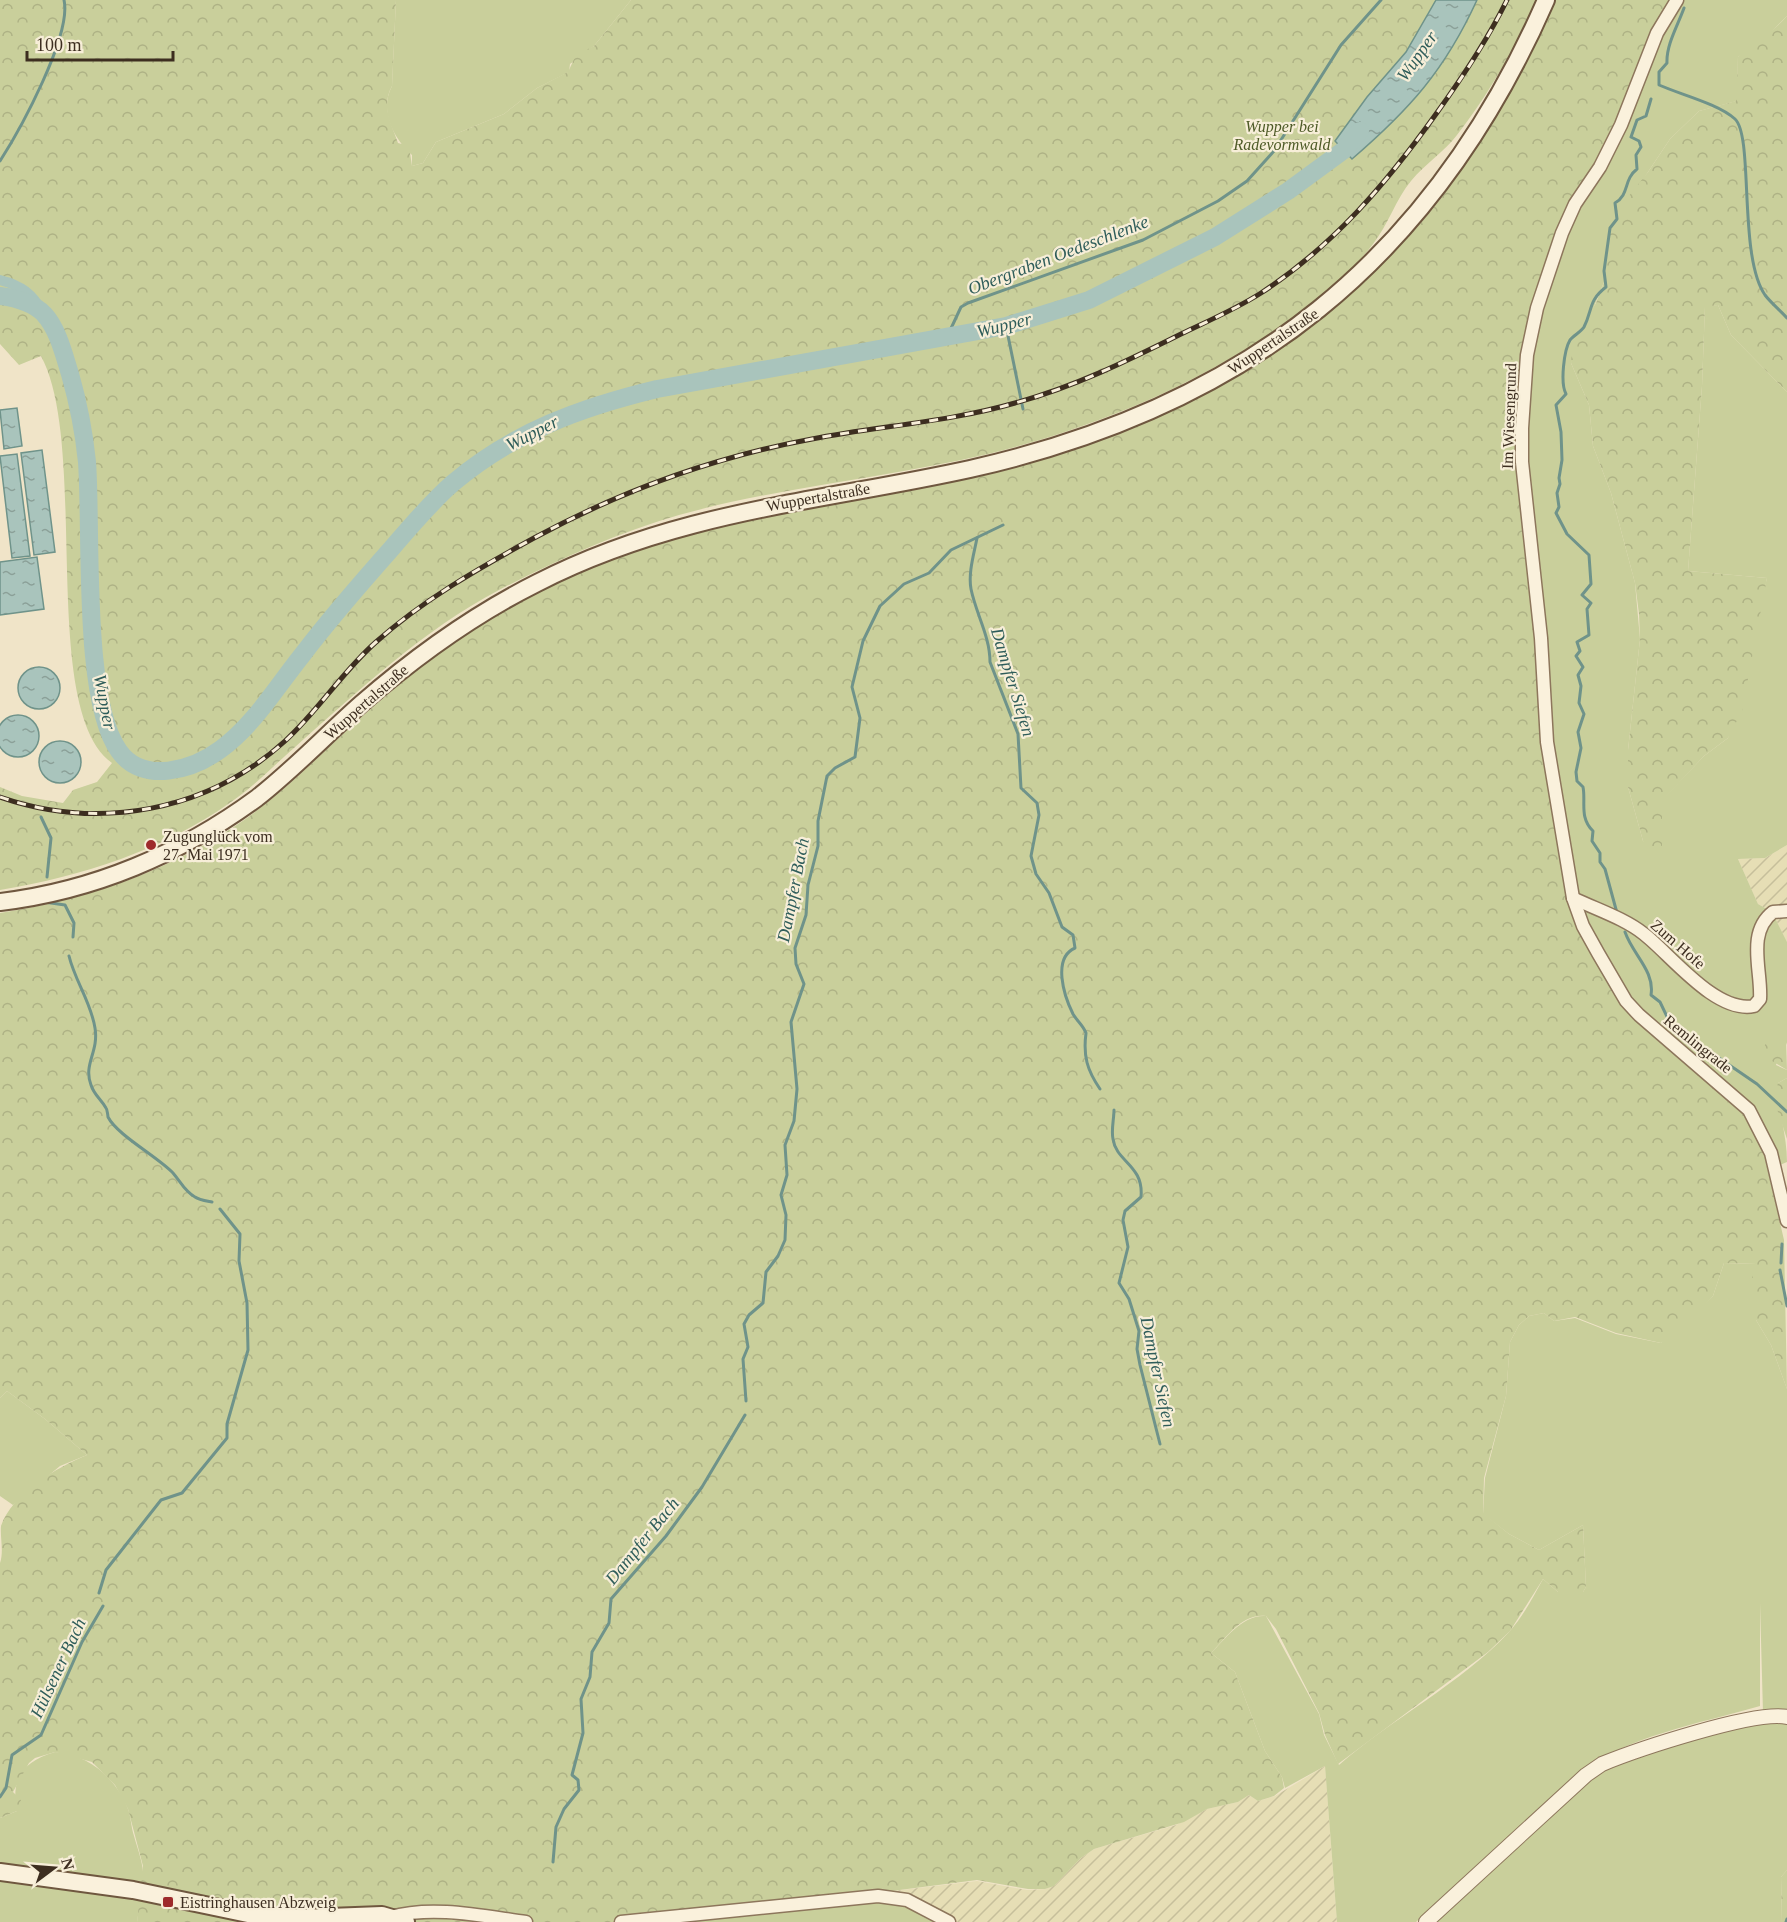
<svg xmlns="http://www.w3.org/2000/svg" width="1787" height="1922" viewBox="0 0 1787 1922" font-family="Georgia,serif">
<defs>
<pattern id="farmland-furrows" width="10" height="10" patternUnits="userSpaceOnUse" patternTransform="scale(1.5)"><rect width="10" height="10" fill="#e6deb5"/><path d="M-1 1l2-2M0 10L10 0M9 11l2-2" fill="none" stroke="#c6bf9b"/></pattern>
<pattern id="forest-crowns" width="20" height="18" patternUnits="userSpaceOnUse" patternTransform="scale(1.5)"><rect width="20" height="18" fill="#c9cf9b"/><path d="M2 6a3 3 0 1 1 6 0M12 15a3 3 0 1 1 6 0" fill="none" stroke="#aeb285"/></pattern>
<pattern id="water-ripples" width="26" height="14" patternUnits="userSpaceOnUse" patternTransform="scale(1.5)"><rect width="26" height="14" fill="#a9c4bc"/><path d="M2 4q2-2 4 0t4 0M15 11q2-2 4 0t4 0" fill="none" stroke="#8ba098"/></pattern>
</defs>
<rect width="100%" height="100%" fill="#f0e4c8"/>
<g fill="url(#farmland-furrows)">
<polygon points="1787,845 1787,942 1772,912 1758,904 1738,859 1765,858"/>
<polygon points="1325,1766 1337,1922 952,1922 885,1892 977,1881 1027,1890 1045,1889 1055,1885 1081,1858 1094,1849 1176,1825 1207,1809 1238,1802 1249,1795 1258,1801 1275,1796"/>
</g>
<g fill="#c9cf9b">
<path d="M396,0H631L594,46L570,64L569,72L537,88L504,114L436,142L423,163L412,166V155C393,138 379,110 392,86Z"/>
<path d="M1677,0H1787V16L1765,38L1738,57L1737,101L1699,111L1670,139L1648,172L1609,234L1604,282L1571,363L1589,405L1593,446L1611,493L1635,583L1640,639L1628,750V787L1643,841L1662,853L1661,801L1704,756L1728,738L1767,578L1688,571L1702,386L1705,306L1718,305L1731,335L1787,392V845L1765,858L1738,859L1758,904L1772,912L1787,942V1045L1785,1040L1776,1065L1787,1070V1078L1778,1083C1778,1113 1787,1134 1787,1162L1775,1167L1771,1153L1639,1015L1583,926L1553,794L1532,548L1524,394L1549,269Z"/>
<path d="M1724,1263L1756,1264V1320L1771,1345L1787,1389V1715L1763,1713L1760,1603V1706C1698,1724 1627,1736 1575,1775L1416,1922H1337L1325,1766L1285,1788L1282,1777L1265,1751L1235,1672L1211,1653C1226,1638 1243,1614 1266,1616L1319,1714L1324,1735L1339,1765C1391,1719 1462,1683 1509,1632C1523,1617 1533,1597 1543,1579L1558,1592H1583L1586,1587L1583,1525L1539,1550L1509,1534L1483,1514L1485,1478L1506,1396L1510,1342L1519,1325L1529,1316L1544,1313L1554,1321L1575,1318L1616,1334L1661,1343L1713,1296Z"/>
<polygon points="7,1391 45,1419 87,1455 60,1466 13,1505 0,1496 0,1398"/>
<polygon points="1787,1717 1787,1870 1781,1877 1782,1922 1426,1922 1586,1775 1623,1756"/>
<path d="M55,1752C88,1754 116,1778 128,1809C131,1817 131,1827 134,1836C139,1854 145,1867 143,1886L0,1866V1818L17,1811C10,1778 24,1761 55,1752Z"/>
<polygon points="0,1876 141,1896 137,1922 0,1922"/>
<polygon points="891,1897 946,1922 651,1922"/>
</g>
<g fill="url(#forest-crowns)">
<path d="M0,0H396L392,86C381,106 391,123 398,143L409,146L412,166L423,163L436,142L504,114L537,88L568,72L576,55L594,46L631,0H1538C1515,47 1489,94 1457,135C1444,152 1425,164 1411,181C1396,199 1388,225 1373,244C1359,263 1339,282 1321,296C1225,374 1107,425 988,454C886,478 780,487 679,515C617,533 557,560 499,590C423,630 358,691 294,748C273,766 255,786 231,802C162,851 82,876 0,890V787L22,796L63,803L73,790L97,782L112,763C38,710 90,447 41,356L19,365L0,344Z"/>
<path d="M1553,0H1675L1597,165L1535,308L1520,462L1571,898L1624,1002L1751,1116L1765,1158L1784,1240L1787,1389L1771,1345L1756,1320L1751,1281L1756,1264L1724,1263L1713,1296L1677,1333L1661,1343L1616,1333L1575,1317L1554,1321L1544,1313L1529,1316L1519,1325L1510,1342L1506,1396L1484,1478L1483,1513L1509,1534L1539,1550L1583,1525L1586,1587L1583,1592H1558L1543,1579L1510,1631L1488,1652L1338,1764L1325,1735L1319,1713L1276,1629L1266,1616C1242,1613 1226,1638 1211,1653L1235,1672L1265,1751L1282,1777L1284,1788L1274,1796L1258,1801L1249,1795L1238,1802L1207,1809L1184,1822L1094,1849L1081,1858L1054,1886L1045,1889H1028L977,1880L651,1922H137L143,1866L128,1809L115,1785L92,1762L55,1752L35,1758L29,1763L13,1792L21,1800L17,1811L0,1818V1563C4,1551 0,1538 1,1526C12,1494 57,1467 87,1455L45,1419L7,1391L0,1398V913C86,900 172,870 244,820C285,791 320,755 357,721C413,671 473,624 540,591C679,521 850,495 1001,461C1034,453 1069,448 1102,438C1220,402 1375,289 1448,189C1491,130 1522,66 1553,0Z"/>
<path d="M1787,16V392L1731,335L1718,305L1705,307L1702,386L1688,571L1767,578L1742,711L1728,738L1704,756L1662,801V854L1647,850L1643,841L1628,787V750L1640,639L1639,614L1635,583L1611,493L1593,446L1589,405L1571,363L1573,340L1596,303L1604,282L1609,234L1617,211L1648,172L1670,139L1699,111L1736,101L1738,57C1753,42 1773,33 1787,16Z"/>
<polygon points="1778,1037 1786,1040 1787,1070 1767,1058 1764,1049 1766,1041"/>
<polygon points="1787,1078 1787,1139 1774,1100 1778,1083"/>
<polygon points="1787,1870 1787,1922 1782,1922 1781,1877"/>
</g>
<g fill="url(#water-ripples)" stroke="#6f938a" stroke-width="1.5">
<path d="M1436,0H1477C1445,70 1410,109 1352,159L1335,141L1367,97L1406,52Z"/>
<polygon points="17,408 22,446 4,449 0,410"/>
<polygon points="42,450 55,552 34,555 21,453"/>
<polygon points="17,454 30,556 12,558 0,456"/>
<polygon points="37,557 44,609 0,615 0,562"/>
<circle cx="39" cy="688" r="21"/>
<circle cx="18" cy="736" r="21"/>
<circle cx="60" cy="762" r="21"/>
</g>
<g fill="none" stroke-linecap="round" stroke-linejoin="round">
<g stroke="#6f938a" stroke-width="3">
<path d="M1684,8C1678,25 1666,45 1667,63L1659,72V85C1679,94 1719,104 1735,119C1754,137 1738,256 1765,295C1771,303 1780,310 1787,318"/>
<path d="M0,161C20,130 72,35 64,0"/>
<polyline points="1006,326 1023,409"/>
<polyline points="947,337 961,307 968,303 1143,240 1218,201 1247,181 1274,151 1341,45 1381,0"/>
<path d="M977,538C974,554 968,573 971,589C976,614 990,636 990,662L1018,734L1021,788L1037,803L1039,815L1031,856L1036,874L1049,893L1062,927L1073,935L1075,948C1052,958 1064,996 1073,1014C1077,1021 1083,1025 1086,1033C1083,1056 1087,1070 1100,1089"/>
<polyline points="125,766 128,761"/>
<polyline points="41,817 51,838 47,877"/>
<polyline points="44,902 65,905 74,923 73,937"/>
<path d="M1617,913L1605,869L1600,862V853L1592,841L1593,831C1579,818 1586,801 1583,787L1577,781L1576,772L1581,748L1578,732L1584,714L1579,703L1581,686L1578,675L1583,667L1576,656L1580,651L1577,642L1589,635L1587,609L1591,603L1582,595L1591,584L1589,555L1567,534L1556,513L1559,507L1557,493L1560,484L1559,478L1562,460L1561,432L1556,405L1566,394C1560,383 1564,350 1570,340C1574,335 1581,332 1584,327C1593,309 1588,301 1606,287L1604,271L1610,228L1617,219L1615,203C1630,194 1623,180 1637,169L1636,155L1641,147L1639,141L1631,137L1637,120L1646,116L1651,99"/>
<path d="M1625,932C1633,955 1655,971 1651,995L1660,1002L1671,1025L1757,1084L1787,1112"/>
<path d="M69,956C75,981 91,1002 95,1028C99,1052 83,1064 91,1085C94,1095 101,1099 106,1108C107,1109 108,1116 108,1117C117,1135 158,1157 173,1173C180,1181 185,1192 195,1197C199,1200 207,1201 212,1202"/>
<path d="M1114,1110C1114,1119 1111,1130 1113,1139C1116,1162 1144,1165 1141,1197L1125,1211L1123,1220L1128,1247L1119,1283L1129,1299L1139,1331L1137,1349L1140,1365L1160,1444"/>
<polyline points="1781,1263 1782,1244"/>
<polyline points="1780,1270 1787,1306"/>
<polyline points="746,1401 743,1359 748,1347 744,1324 749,1315 763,1303 766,1272 778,1256 785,1240 786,1215 781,1195 787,1175 785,1145 794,1121 797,1089 791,1022 804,984 796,964 795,948 806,915 808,885 818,846 818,821 827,776 835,768 855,757 860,718 852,687 863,641 880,606 904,584 929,573 951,550 1003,525"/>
<polyline points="99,1593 106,1570 161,1500 182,1493 227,1438 227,1424 248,1350 247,1303 239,1261 240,1234 220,1209"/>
<polyline points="0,1797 6,1788 12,1755 41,1735 82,1642 103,1606"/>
<polyline points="553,1862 556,1827 564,1809 579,1790 578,1780 572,1775 583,1733 581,1699 590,1677 592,1652 609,1623 611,1599 666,1536 702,1487 745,1415"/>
<polyline points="1786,1922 1787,1919"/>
</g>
<path stroke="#a9c4bc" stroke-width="10" d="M0,280C21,285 33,294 43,313"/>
<path stroke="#a9c4bc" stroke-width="18" d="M0,296C15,298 33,303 44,314C58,329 64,355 70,374C78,402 84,432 87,462C92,530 82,700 119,751C143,785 193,770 221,749C254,725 278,685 303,654C331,617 361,583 392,548C411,526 431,502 453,483C513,432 582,407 657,389L1006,326L1089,300L1215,237L1288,191L1344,150L1360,131"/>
<g stroke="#8d765c" stroke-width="15">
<g id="minor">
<polyline points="1677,0 1657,33 1621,125 1600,167 1575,204 1562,233 1537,308 1527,355 1522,428 1522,462 1541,638 1547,742 1573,898 1583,926 1598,953 1626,1001 1639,1015 1749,1110 1771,1153 1787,1221"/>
<path d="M1573,898C1595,909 1624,918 1644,934C1670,954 1716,1014 1754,1006L1760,999C1762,971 1746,933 1773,912L1787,911"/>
<path d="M390,1917C433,1905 482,1916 526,1922"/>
<polyline points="621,1922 878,1896 907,1900 949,1922"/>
</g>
</g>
<g stroke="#8d765c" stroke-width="16">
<path id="tertiary" d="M1426,1922L1586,1775L1602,1764C1636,1750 1755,1710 1787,1717"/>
</g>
<g stroke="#6f573f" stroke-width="20">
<g id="secondary">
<path d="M0,902C93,891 181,854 257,798C294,769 326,735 361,704C415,657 473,615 537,583C677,511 820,502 970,469C1246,407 1432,261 1546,0"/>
<polyline points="0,1872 133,1890 253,1915 302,1918 382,1915 406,1922"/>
</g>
</g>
<use href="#minor" stroke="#faf1dc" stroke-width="12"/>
<use href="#tertiary" stroke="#faf1dc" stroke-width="14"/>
<use href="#secondary" stroke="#faf1dc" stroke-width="16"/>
<g stroke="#3d2e20" stroke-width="5">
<path id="rail" d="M0,797C99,831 207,812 285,741C318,711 343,671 376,642C423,600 479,568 534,538C621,491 714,457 812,439C879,426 949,422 1015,403C1074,387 1127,361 1181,334C1208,321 1236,309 1261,293C1333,246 1386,184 1436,114C1462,78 1487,41 1507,0"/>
</g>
<use href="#rail" stroke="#f7eed8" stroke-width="3" stroke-dasharray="9" stroke-linecap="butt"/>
</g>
<g fill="#9e2a2b" stroke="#f7eed8" stroke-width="2">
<circle cx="151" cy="845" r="6"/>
<rect x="162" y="1896" width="12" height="12" rx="3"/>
</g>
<g text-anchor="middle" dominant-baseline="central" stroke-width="4.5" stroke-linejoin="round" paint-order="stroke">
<g font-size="16" font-style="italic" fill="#4d5a26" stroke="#f7eed8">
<text x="1282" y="126">Wupper bei<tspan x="1282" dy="18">Radevormwald</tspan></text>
</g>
<g font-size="16" fill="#3d2e20" stroke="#f7eed8">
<text transform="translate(1273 341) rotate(-34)">Wuppertalstraße</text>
<text transform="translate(1509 416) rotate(-88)">Im Wiesengrund</text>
<text transform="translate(818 497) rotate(-10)">Wuppertalstraße</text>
<text transform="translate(366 702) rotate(-41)">Wuppertalstraße</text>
<text transform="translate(1678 944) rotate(41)">Zum Hofe</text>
<text transform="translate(1698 1044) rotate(39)">Remlingrade</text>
</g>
<g font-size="16" fill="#3d2e20" stroke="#f7eed8" text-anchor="start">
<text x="163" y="836">Zugunglück vom<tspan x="163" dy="18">27. Mai 1971</tspan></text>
<text x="180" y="1902">Eistringhausen Abzweig</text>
</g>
<g font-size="18" font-style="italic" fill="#2f5d5a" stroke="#f7eed8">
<text transform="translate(1417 56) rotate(-55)">Wupper</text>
<text transform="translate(1058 255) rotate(-21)">Obergraben Oedeschlenke</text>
<text transform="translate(1004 325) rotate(-14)">Wupper</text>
<text transform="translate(532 433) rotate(-27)">Wupper</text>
<text transform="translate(1013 682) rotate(73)">Dampfer Siefen</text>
<text transform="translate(105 702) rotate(79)">Wupper</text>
<text transform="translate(793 890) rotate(-79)">Dampfer Bach</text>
<text transform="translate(1158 1372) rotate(78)">Dampfer Siefen</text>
<text transform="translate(642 1541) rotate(-51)">Dampfer Bach</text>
<text transform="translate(58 1668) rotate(-65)">Hülsener Bach</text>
</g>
</g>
<g transform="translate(54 1868) rotate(74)" stroke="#f7eed8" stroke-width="4.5" paint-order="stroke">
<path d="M0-4.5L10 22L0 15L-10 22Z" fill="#3d2e20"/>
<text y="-9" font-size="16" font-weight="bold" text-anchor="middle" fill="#3d2e20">N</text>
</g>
<path d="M27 51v9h146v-9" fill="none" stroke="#3d2e20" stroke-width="3"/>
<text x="36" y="51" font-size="18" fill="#3d2e20" stroke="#f7eed8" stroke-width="4.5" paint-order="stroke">100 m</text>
</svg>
